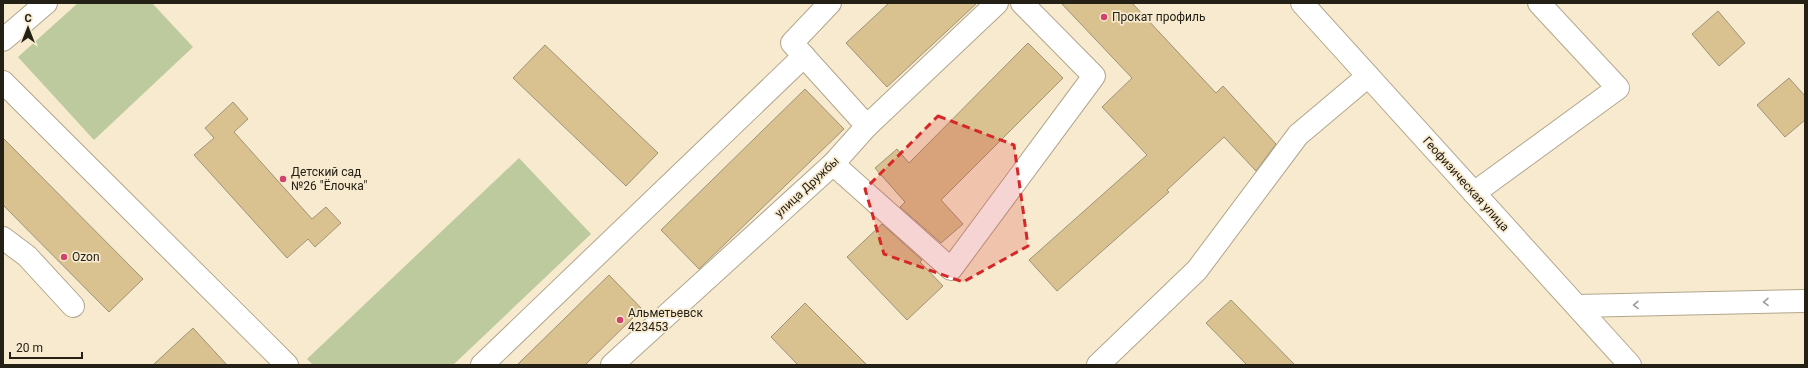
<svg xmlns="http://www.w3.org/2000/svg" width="1808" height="368" viewBox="0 0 1808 368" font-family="Roboto,sans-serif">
<rect width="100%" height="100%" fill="#f7eacf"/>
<g fill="#bcca9d">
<polygon points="78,3 152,3 193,47 94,140 18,57"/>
<polygon points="519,158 591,234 453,365 313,365 307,359"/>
</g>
<g fill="#d9c290" stroke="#9e9279">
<polygon points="889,3 977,3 887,87 846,43"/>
<polygon points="1061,3 1132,3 1216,93 1223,86 1276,144 1256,171 1224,137 1167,190 1169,192 1057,291 1029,260 1147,155 1102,107 1132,78"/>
<polygon points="1718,11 1745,43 1719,66 1692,34"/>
<polygon points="1028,43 1063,78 941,200 963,224 941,243 900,207 905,202 875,168 897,149 909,163"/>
<polygon points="545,45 658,153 626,186 513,78"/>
<polygon points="1789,78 1805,96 1805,120 1785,137 1757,105"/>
<polygon points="805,89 844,129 699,269 661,230"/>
<polygon points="233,102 248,119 234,132 312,219 326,207 341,223 315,247 308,239 287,258 194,155 214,138 205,128"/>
<polygon points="3,138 143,279 109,312 3,205"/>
<polygon points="882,224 922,260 920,262 943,286 907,320 847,257"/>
<polygon points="609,275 642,309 585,365 517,365"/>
<polygon points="1231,300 1295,365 1247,365 1206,323"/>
<polygon points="805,303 867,365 798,365 771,337"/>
<polygon points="193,328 227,365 153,365"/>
</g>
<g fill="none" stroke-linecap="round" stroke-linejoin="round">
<g stroke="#b2a68d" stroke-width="24">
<g id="minor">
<polyline points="830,3 792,43 867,126"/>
<polyline points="3,40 46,3"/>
<polyline points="3,82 287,365"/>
<polyline points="833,164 951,269 1094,76 1022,3"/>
<polyline points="1474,193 1618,88 1539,3"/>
<polyline points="3,238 27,256 73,306"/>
<polyline points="1577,306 1805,301"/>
<polyline points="482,365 804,56"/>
<polyline points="612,365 833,164 867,126 997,3"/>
<polyline points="1098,365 1197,270 1298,135 1368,76"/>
</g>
</g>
<g stroke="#b2a68d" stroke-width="24">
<polyline id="major" points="1302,3 1630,365"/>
</g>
<use href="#minor" stroke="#fff" stroke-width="22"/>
<use href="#major" stroke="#fff" stroke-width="22"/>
</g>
<defs><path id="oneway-chevron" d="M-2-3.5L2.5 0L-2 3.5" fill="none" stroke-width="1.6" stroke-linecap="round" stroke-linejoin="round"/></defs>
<g stroke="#9d9b96">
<use href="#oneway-chevron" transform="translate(1766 302) rotate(179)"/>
<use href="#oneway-chevron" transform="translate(1636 305) rotate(179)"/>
</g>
<path fill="#d62828" fill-opacity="0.2" stroke="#d62828" stroke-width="3" stroke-dasharray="8 5" stroke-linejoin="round" d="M938,116L1014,145L1028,246L963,282L884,254L865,189Z"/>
<g fill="#d1436c" stroke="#f7eacf" stroke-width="1.5">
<circle cx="1104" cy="17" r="4"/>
<circle cx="283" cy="179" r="4"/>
<circle cx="64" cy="257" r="4"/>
<circle cx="620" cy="320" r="4"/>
</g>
<g text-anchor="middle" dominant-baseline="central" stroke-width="3.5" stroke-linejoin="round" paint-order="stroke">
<g font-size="12" fill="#252016" stroke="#f7eacf" text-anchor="start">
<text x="1112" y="17">Прокат профиль</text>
<text x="291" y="172">Детский сад<tspan x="291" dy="14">№26 "Ёлочка"</tspan></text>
<text x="72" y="257">Ozon</text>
<text x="628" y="313">Альметьевск<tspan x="628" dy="14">423453</tspan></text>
</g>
<g font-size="12" fill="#252016" stroke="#f7eacf">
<text transform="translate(1466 184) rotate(48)">Геофизическая улица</text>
<text transform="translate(807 187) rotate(-43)">улица Дружбы</text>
</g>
</g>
<rect width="1808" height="368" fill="none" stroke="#252016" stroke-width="8"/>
<g transform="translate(28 28)" stroke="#f7eacf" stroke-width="3" paint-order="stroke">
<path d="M0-3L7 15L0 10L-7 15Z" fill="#252016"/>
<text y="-6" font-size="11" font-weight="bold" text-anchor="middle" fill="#252016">С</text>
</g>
<path d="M10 352v6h72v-6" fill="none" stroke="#252016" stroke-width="2"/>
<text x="16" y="352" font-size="12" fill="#252016" stroke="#f7eacf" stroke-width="3" paint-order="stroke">20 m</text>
</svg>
